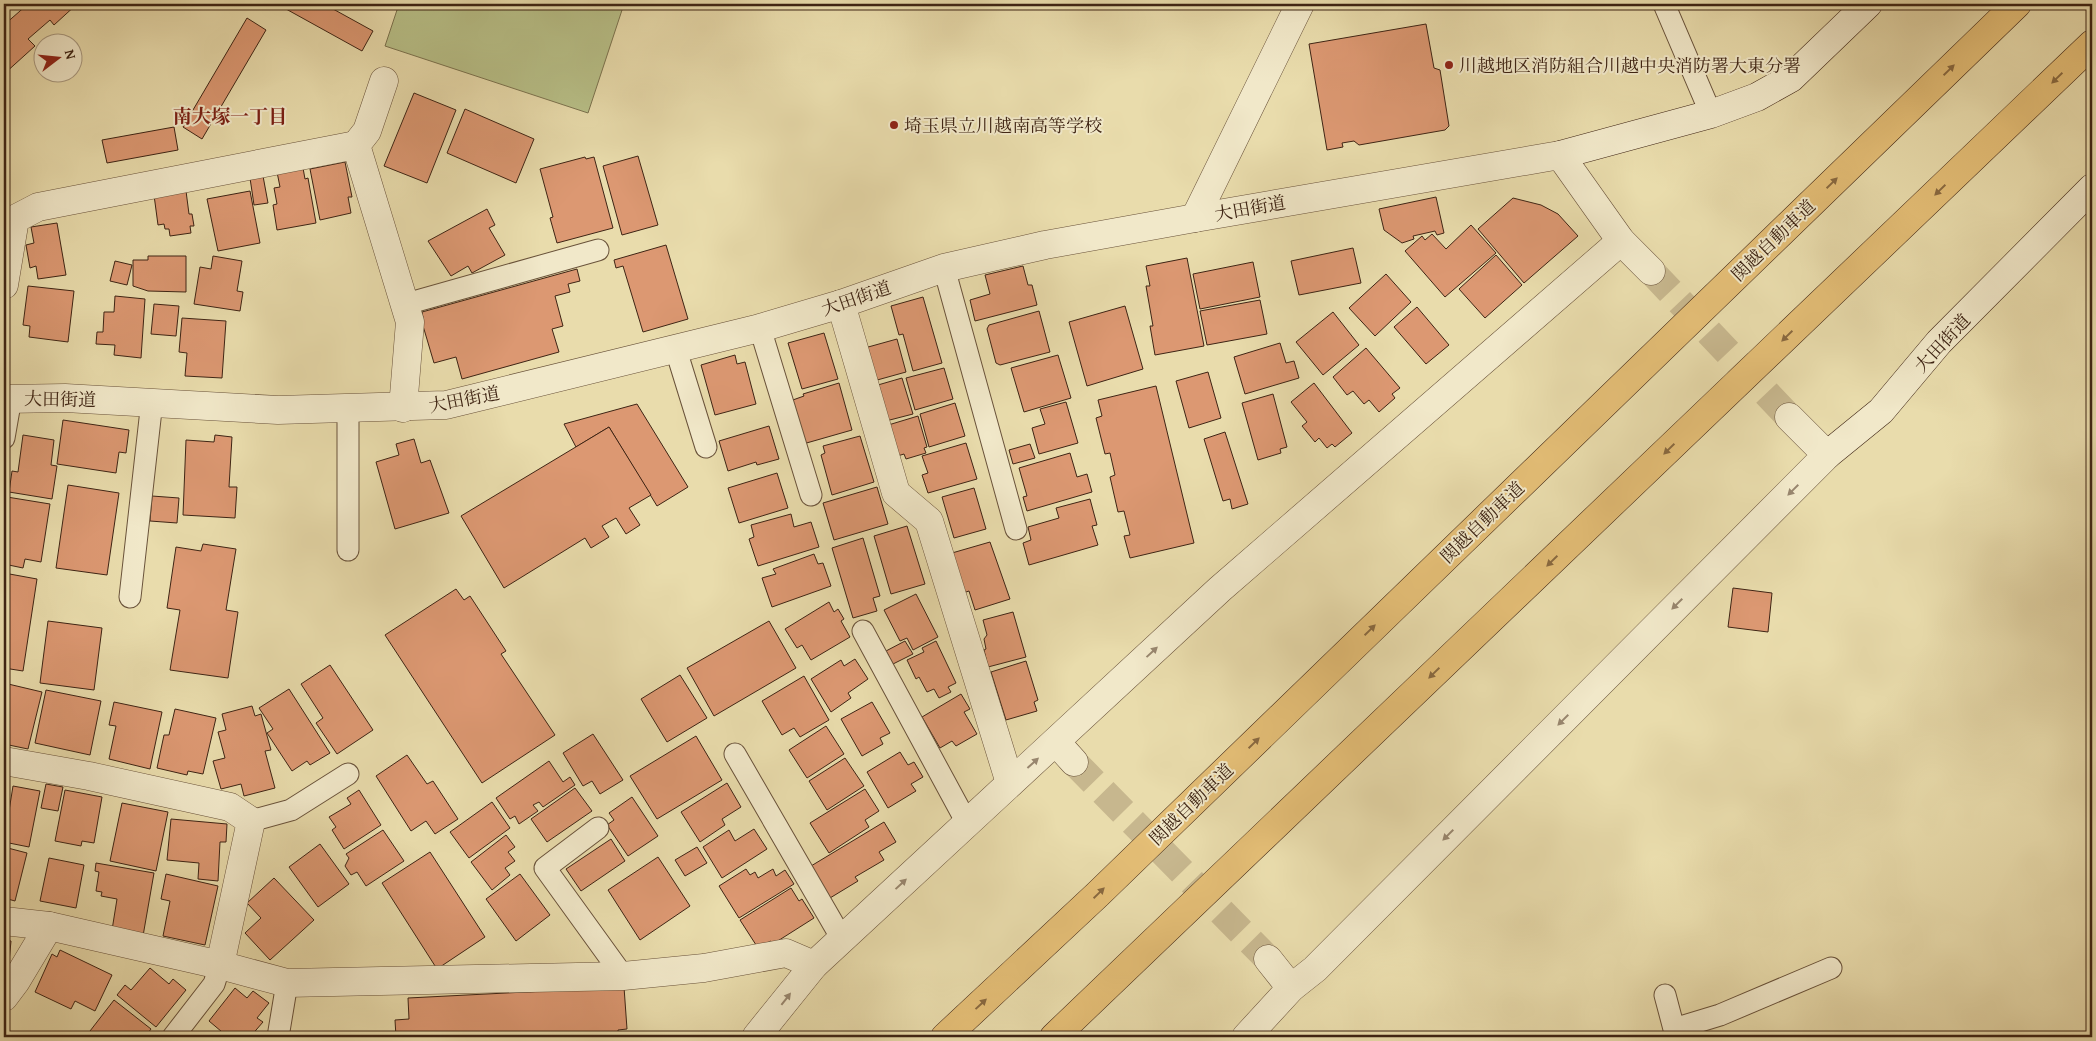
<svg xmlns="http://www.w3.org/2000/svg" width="2096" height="1041" viewBox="0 0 2096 1041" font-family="'Gentium Book Plus','Noto Serif JP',serif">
<rect width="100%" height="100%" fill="#e9dcac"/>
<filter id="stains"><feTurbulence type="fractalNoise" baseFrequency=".004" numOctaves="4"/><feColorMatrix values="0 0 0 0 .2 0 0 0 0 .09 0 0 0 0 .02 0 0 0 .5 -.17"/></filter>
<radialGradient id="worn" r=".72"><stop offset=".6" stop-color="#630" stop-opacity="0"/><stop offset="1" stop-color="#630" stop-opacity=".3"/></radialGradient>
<polygon fill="#b8c088" stroke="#7b724e" points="399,4 624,4 588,113 385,46"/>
<g fill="#dc9872" stroke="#3e2414">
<polygon points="28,4 77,4 54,25 50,20 28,39 35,46 4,74 4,25"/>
<polygon points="277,4 324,4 373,31 362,51"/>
<polygon points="247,18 266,30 202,139 183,127"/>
<polygon points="1426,24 1434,68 1440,70 1449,126 1445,130 1359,145 1354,141 1342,143 1343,147 1327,150 1309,44"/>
<polygon points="414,93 456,110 427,183 384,166"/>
<polygon points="465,109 534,139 516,183 447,153"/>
<polygon points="174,127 178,150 107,163 102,140"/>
<polygon points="638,156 658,225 622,235 603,166"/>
<polygon points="585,157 586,159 594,157 613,228 557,243 550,218 553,217 540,169"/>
<polygon points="345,162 352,197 348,197 351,213 320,220 310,169"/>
<polygon points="303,168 305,179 308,178 316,223 277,230 273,205 277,204 274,188 280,187 277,172"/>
<polygon points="263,176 268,203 254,205 250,178"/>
<polygon points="186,191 189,214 192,214 194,226 190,226 191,233 170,236 169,229 165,229 164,224 158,225 154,195"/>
<polygon points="250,191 260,243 218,251 207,199"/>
<polygon points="1436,197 1444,233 1437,235 1435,231 1413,236 1414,239 1402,243 1384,230 1379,209"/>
<polygon points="1513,198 1541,205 1558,214 1578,236 1524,283 1478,229"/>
<polygon points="487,209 495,225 489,228 505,255 472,273 468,266 451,276 428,241"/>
<polygon points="57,223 66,275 38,279 36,266 30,268 26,245 34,243 31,227"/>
<polygon points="1471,225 1496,253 1445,297 1405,251 1422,236 1425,240 1432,234 1446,249"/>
<polygon points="666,245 688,319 643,332 623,266 616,268 614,260"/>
<polygon points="1353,248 1361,283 1299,295 1291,261"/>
<polygon points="1496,255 1522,285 1485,318 1459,289"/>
<polygon points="148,256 186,256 186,292 148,291 133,286 133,260 148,260"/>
<polygon points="213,256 242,261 237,291 243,292 240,311 194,304 200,267 211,269"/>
<polygon points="1187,258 1204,346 1155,355 1150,326 1153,326 1146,286 1150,286 1146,266"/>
<polygon points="115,261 132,265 127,285 110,281"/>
<polygon points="1253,262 1260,297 1200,309 1193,274"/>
<polygon points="1023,266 1028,285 1032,285 1037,305 975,321 970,300 990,294 985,275"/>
<polygon points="577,269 580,281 568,284 570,292 555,296 563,326 552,329 559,352 462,379 456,357 434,363 421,319 423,318 422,312"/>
<polygon points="1386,274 1411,302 1375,336 1349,308"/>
<polygon points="28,286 74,291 68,342 29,337 30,326 23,325"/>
<polygon points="115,296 145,299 141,358 114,355 115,345 96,344 97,332 103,332 104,312 114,312"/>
<polygon points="923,297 942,363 913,371 903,334 899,335 891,306"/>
<polygon points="1260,300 1267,334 1207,345 1200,311"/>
<polygon points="154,304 179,306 176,336 151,334"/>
<polygon points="1125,306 1143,369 1087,386 1069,322"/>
<polygon points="1417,307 1449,345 1426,364 1394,327"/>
<polygon points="1039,311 1050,352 1000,365 996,363 987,329 989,325"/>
<polygon points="1333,312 1359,345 1323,375 1296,342"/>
<polygon points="182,318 226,321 222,378 185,376 187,353 179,352"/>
<polygon points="824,333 838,379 802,389 788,343"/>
<polygon points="897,339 906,372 870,382 861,349"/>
<polygon points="1280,343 1286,363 1294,361 1299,378 1245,394 1234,357"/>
<polygon points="1366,348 1400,388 1392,394 1395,398 1379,412 1369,400 1364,404 1353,391 1347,395 1333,377"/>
<polygon points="735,355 737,364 745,362 756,404 715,415 701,365"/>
<polygon points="1058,355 1071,398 1024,412 1011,368"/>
<polygon points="944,368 953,399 915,410 906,378"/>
<polygon points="1208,372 1221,418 1189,428 1176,381"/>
<polygon points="902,378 913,414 882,422 871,387"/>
<polygon points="839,383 852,430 803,444 790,401 804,396 803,394"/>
<polygon points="1314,383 1352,433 1335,447 1332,444 1327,448 1319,438 1315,442 1302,426 1307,422 1291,402"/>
<polygon points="1156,386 1194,543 1130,558 1124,536 1130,535 1124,511 1118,512 1110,477 1115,475 1110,453 1105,454 1096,418 1102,416 1098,400"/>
<polygon points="1273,394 1287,447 1280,449 1281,453 1258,460 1242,403"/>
<polygon points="1066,402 1078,443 1039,454 1032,428 1045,424 1040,409"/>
<polygon points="955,403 965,436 929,447 920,414"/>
<polygon points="637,404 688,487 657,506 609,427 576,447 564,424"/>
<polygon points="918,416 927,447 924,448 926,453 906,459 904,454 894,457 885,426"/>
<polygon points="63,420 129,430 126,453 119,452 116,473 57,464"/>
<polygon points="769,426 779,459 757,465 756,462 728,471 719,441"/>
<polygon points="609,427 651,495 629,508 640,525 626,534 616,518 602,526 609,537 591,548 585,538 504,588 461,516"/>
<polygon points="1225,432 1248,504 1232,509 1230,499 1223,501 1204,439"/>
<polygon points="23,435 54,440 51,465 57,466 52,499 9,492 12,471 18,472"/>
<polygon points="215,435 232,437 229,487 237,487 235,518 183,515 186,440 214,442"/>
<polygon points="860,436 874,482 832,495 821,455 825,453 823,446"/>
<polygon points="414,439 421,463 430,460 449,513 395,529 376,462 399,455 396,444"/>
<polygon points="966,443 977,479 928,493 922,475 928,473 922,456"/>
<polygon points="1030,444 1035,458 1013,464 1009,450"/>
<polygon points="1070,453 1077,477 1087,474 1092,492 1027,511 1023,497 1027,496 1019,468"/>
<polygon points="777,473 788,508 739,523 728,488"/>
<polygon points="68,485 119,493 107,575 56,568"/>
<polygon points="877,487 888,524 834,540 823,503"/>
<polygon points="974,488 986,529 954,538 942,497"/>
<polygon points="152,496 179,498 177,523 150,521"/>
<polygon points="7,497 50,504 41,562 25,559 23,568 4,564 4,519"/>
<polygon points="1090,499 1097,525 1092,526 1098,545 1029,565 1023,543 1031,540 1028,527 1059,518 1056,508"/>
<polygon points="791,514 794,527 811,522 819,547 758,566 749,539 754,537 751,525"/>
<polygon points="907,526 925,584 891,594 874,536"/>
<polygon points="863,538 880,596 873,598 877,611 853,618 832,548"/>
<polygon points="990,542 1010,599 975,610 969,591 963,593 952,553"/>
<polygon points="203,544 236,549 226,610 238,612 228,678 170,670 180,610 167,608 176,547 201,551"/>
<polygon points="814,554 818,564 823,563 831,586 772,607 762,578 776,574 773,569"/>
<polygon points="4,573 37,579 23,671 4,668"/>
<polygon points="1733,588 1772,593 1768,632 1728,627"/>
<polygon points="456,589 464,600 470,596 506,651 501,654 555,735 482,783 385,635"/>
<polygon points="916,594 938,637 913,650 907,638 900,641 884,610"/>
<polygon points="829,602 834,612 838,609 844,619 841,621 850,637 811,660 802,645 797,648 785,629"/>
<polygon points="1013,612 1026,657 988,667 984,650 986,649 984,639 987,635 983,620"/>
<polygon points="48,621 102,628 94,690 40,683"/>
<polygon points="769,621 796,668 714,716 687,668"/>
<polygon points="905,641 913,654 893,664 886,651"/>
<polygon points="936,641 956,683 948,687 951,692 939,698 934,689 927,692 919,677 916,679 907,660 924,652 922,648"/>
<polygon points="855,659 868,679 848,693 851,698 831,712 811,679 841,660 844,666"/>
<polygon points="1026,661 1038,700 1034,702 1037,711 1006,720 991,672"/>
<polygon points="330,665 373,730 337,754 316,723 323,718 301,684"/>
<polygon points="680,675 707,718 667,742 641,699"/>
<polygon points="804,676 829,720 800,737 794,728 782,735 762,701"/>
<polygon points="4,683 42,692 28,749 4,744"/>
<polygon points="289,689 330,753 310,765 307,761 292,771 267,733 273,729 259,708"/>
<polygon points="46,690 101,701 90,755 35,743"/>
<polygon points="961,694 970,709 964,712 977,734 956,746 952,741 940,748 922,717"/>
<polygon points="114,702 162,712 150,769 109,759 116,726 109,725"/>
<polygon points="872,702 890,733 880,738 883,744 862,756 841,719"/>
<polygon points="252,706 255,716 261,714 271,750 265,751 275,788 244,796 241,784 221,789 213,761 225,758 218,732 226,730 222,714"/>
<polygon points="175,709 216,718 203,774 188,771 187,775 157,768 164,735 169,735"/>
<polygon points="826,726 844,754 807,778 789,750"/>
<polygon points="593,734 623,780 600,794 592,781 583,786 563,753"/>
<polygon points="696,736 722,780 657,819 630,776"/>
<polygon points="900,752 908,765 914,762 923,777 911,784 916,791 888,808 867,772"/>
<polygon points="407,755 427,784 433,781 458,819 435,834 426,821 411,831 376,776"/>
<polygon points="845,758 864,786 827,810 809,781"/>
<polygon points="549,761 563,782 570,777 575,785 543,807 539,802 533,805 538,811 519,824 515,816 510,819 496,798"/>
<polygon points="727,783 741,807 722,819 725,825 700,842 681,812"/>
<polygon points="46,784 63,787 58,811 41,808"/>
<polygon points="13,786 40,791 29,847 4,842"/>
<polygon points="575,788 592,811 547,842 531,819"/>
<polygon points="865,789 879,811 865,820 869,827 829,853 810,823"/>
<polygon points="65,790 102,797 94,843 82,841 81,846 55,841"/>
<polygon points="359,790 381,825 344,849 332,830 336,827 329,817 351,804 347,798"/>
<polygon points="632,797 658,836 628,856 607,825 614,820 609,813"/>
<polygon points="492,802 510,828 469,858 450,832"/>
<polygon points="122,803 168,812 156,871 110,861"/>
<polygon points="171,819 227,824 226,842 220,842 218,881 198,879 199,863 167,860"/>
<polygon points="884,822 896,842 879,852 884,860 855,877 858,881 830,898 811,866"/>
<polygon points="754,829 767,849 722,878 703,847 729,830 735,841"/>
<polygon points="383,830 404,861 366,886 357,872 351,875 345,866 349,858 346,854"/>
<polygon points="506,835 515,847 508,852 515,861 505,868 510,875 492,890 471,862"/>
<polygon points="611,839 625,861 581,891 566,869"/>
<polygon points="320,844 349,884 318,907 289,867"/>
<polygon points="4,847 27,853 15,901 4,898"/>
<polygon points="697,847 707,863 685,876 675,860"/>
<polygon points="430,852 485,937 437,969 382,883"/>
<polygon points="658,857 690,906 640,940 608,890"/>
<polygon points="49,858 84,865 76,908 40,901"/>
<polygon points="96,863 154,873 143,936 112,930 117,899 101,896 102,892 96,891 99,872 95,871"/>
<polygon points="746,869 750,875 755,872 758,878 773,869 776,876 785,870 794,884 739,918 719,886"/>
<polygon points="166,874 218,886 205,945 163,936 170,901 161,899"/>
<polygon points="520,874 550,915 516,941 486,899"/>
<polygon points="274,878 314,920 270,960 245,933 261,918 247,903"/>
<polygon points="791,888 799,901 802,899 814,918 773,944 771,941 758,948 740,920"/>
<polygon points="4,940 11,941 9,962 4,961"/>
<polygon points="60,950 112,975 95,1011 75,1001 71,1009 35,992 52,954 57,957"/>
<polygon points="150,968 169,984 173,979 186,990 156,1027 117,995 125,985 131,990"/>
<polygon points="624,987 627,1029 618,1030 618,1037 396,1037 395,1020 409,1019 408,998"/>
<polygon points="235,988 247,998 253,991 269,1003 257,1018 263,1022 250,1037 228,1037 209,1021"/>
<polygon points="114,1000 151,1029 145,1037 99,1037 90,1031"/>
</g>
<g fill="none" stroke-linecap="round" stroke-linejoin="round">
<g stroke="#c7b78e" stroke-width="28" stroke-dasharray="28 14" stroke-linecap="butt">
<polyline points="1651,271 1789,417"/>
<polyline points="1074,762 1268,959"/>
</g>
<g stroke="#69523a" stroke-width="23">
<g id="lane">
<polyline points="1664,4 1711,114"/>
<polyline points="944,268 1016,529"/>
<polyline points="406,304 598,250"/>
<polyline points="760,328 811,495"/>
<polyline points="676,350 706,447"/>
<polyline points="348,409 348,550"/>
<polyline points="4,438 11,398"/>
<polyline points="130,597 152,401"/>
<polyline points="863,631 967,823"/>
<polyline points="735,754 842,939"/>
<polyline points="251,821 291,810 348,774"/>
<polyline points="598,828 545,868 623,976"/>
<polyline points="1665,995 1674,1029 1720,1015 1831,968"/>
<polyline points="173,1037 214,984 220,965"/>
<polyline points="278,1037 287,983"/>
</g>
</g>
<g stroke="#69523a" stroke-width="29">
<g id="street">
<polyline points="384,81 367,131 356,145 410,322 403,408"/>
<polyline points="1195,218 1300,4"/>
<polyline points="4,285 15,219 38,207 356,145"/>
<polyline points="841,304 896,493 929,521 1010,783"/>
<polyline points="4,399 65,398 278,410 446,405 760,328 841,304 944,268 1045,245 1195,218 1560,155 1621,241 1651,271"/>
<polyline points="1056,742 1074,762"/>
<polyline points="4,761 89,776 230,807 251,821 220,965 49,926 4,921"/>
<polyline points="1268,959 1291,988"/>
<polyline points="220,965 287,983 623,976 704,968 786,953 814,965"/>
<polyline points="4,997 16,981 49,926"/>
<polyline points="756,1037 814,965 1220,589 1621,241"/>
<polyline points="1246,1037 1291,988 1315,969 1827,455 1789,417"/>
</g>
</g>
<g stroke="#3e2414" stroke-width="29">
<g id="secondary">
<polyline points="1560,155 1711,114 1757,97 1791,78 1868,4"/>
<polyline points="1827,455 1881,411 1939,342 2092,188"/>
</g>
</g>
<g stroke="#3e2414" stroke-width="29">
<g id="highway">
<polyline points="945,1037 1098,894 2017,4"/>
<polyline points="1054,1037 2092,44"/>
</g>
</g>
<use href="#lane" stroke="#f1e8c9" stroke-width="21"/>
<use href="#street" stroke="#f1e8c9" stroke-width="28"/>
<use href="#secondary" stroke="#f1e8c9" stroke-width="28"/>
<use href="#highway" stroke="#e4be76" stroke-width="28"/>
</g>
<defs><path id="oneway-solid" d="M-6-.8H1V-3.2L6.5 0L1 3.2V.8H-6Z" transform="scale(1.25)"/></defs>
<g fill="#896940">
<use href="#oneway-solid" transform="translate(1949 70) rotate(-44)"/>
<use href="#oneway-solid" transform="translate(2057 78) rotate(136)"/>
<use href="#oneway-solid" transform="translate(1832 183) rotate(-44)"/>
<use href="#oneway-solid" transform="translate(1940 190) rotate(136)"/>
<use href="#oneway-solid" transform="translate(1787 336) rotate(136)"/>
<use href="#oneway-solid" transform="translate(1669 449) rotate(136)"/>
<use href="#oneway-solid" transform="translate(1552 561) rotate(136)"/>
<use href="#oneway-solid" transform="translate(1370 630) rotate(-44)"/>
<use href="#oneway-solid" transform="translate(1434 673) rotate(136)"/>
<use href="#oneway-solid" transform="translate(1254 743) rotate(-44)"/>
<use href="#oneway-solid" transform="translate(1099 893) rotate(-44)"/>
<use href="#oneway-solid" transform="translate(981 1004) rotate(-43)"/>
</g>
<g fill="#98866e">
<use href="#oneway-solid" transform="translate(1793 490) rotate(135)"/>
<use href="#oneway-solid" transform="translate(1677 604) rotate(135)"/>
<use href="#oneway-solid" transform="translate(1152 652) rotate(-43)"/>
<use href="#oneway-solid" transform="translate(1563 720) rotate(135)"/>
<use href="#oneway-solid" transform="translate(1033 763) rotate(-42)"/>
<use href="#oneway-solid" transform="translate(1448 835) rotate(135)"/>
<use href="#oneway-solid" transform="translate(901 884) rotate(-43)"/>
<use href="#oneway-solid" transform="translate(786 999) rotate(-52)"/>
</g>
<g fill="#8f2418" stroke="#f1e8c9" stroke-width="2">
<circle cx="1449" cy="65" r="5"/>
<circle cx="894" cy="125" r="5"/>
</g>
<g text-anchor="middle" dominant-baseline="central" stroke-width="4" stroke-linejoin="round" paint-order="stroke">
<g font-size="18" fill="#3e2414" stroke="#f1e8c9" text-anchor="start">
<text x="1459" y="65">川越地区消防組合川越中央消防署大東分署</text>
<text x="904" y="125">埼玉県立川越南高等学校</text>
</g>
<g font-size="18" fill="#3e2414" stroke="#f1e8c9">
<text transform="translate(1250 208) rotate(-10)">大田街道</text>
<text transform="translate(1773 240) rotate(-44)">関越自動車道</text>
<text transform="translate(856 298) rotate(-19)">大田街道</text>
<text transform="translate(1942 343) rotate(-47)">大田街道</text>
<text transform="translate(60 399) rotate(1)">大田街道</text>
<text transform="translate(464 399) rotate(-11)">大田街道</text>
<text transform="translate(1482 522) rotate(-44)">関越自動車道</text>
<text transform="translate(1191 804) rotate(-44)">関越自動車道</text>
</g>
<g font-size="19" font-weight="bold" fill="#7a1f14" stroke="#f1e8c9">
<text x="230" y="116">南大塚一丁目</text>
</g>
</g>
<rect width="2096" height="1041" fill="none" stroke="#e9dcac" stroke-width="20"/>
<rect x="5" y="5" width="2086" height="1031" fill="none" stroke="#3e2414" stroke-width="2.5"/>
<rect x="10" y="10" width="2076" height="1021" fill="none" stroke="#3e2414"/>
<g transform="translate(58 58) rotate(74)"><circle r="24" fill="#f1e8c9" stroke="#a99a81"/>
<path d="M0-4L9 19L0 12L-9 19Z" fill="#8f2418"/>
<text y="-8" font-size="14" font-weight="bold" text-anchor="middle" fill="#3e2414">N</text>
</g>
<rect width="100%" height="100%" filter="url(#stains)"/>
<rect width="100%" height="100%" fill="url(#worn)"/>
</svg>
